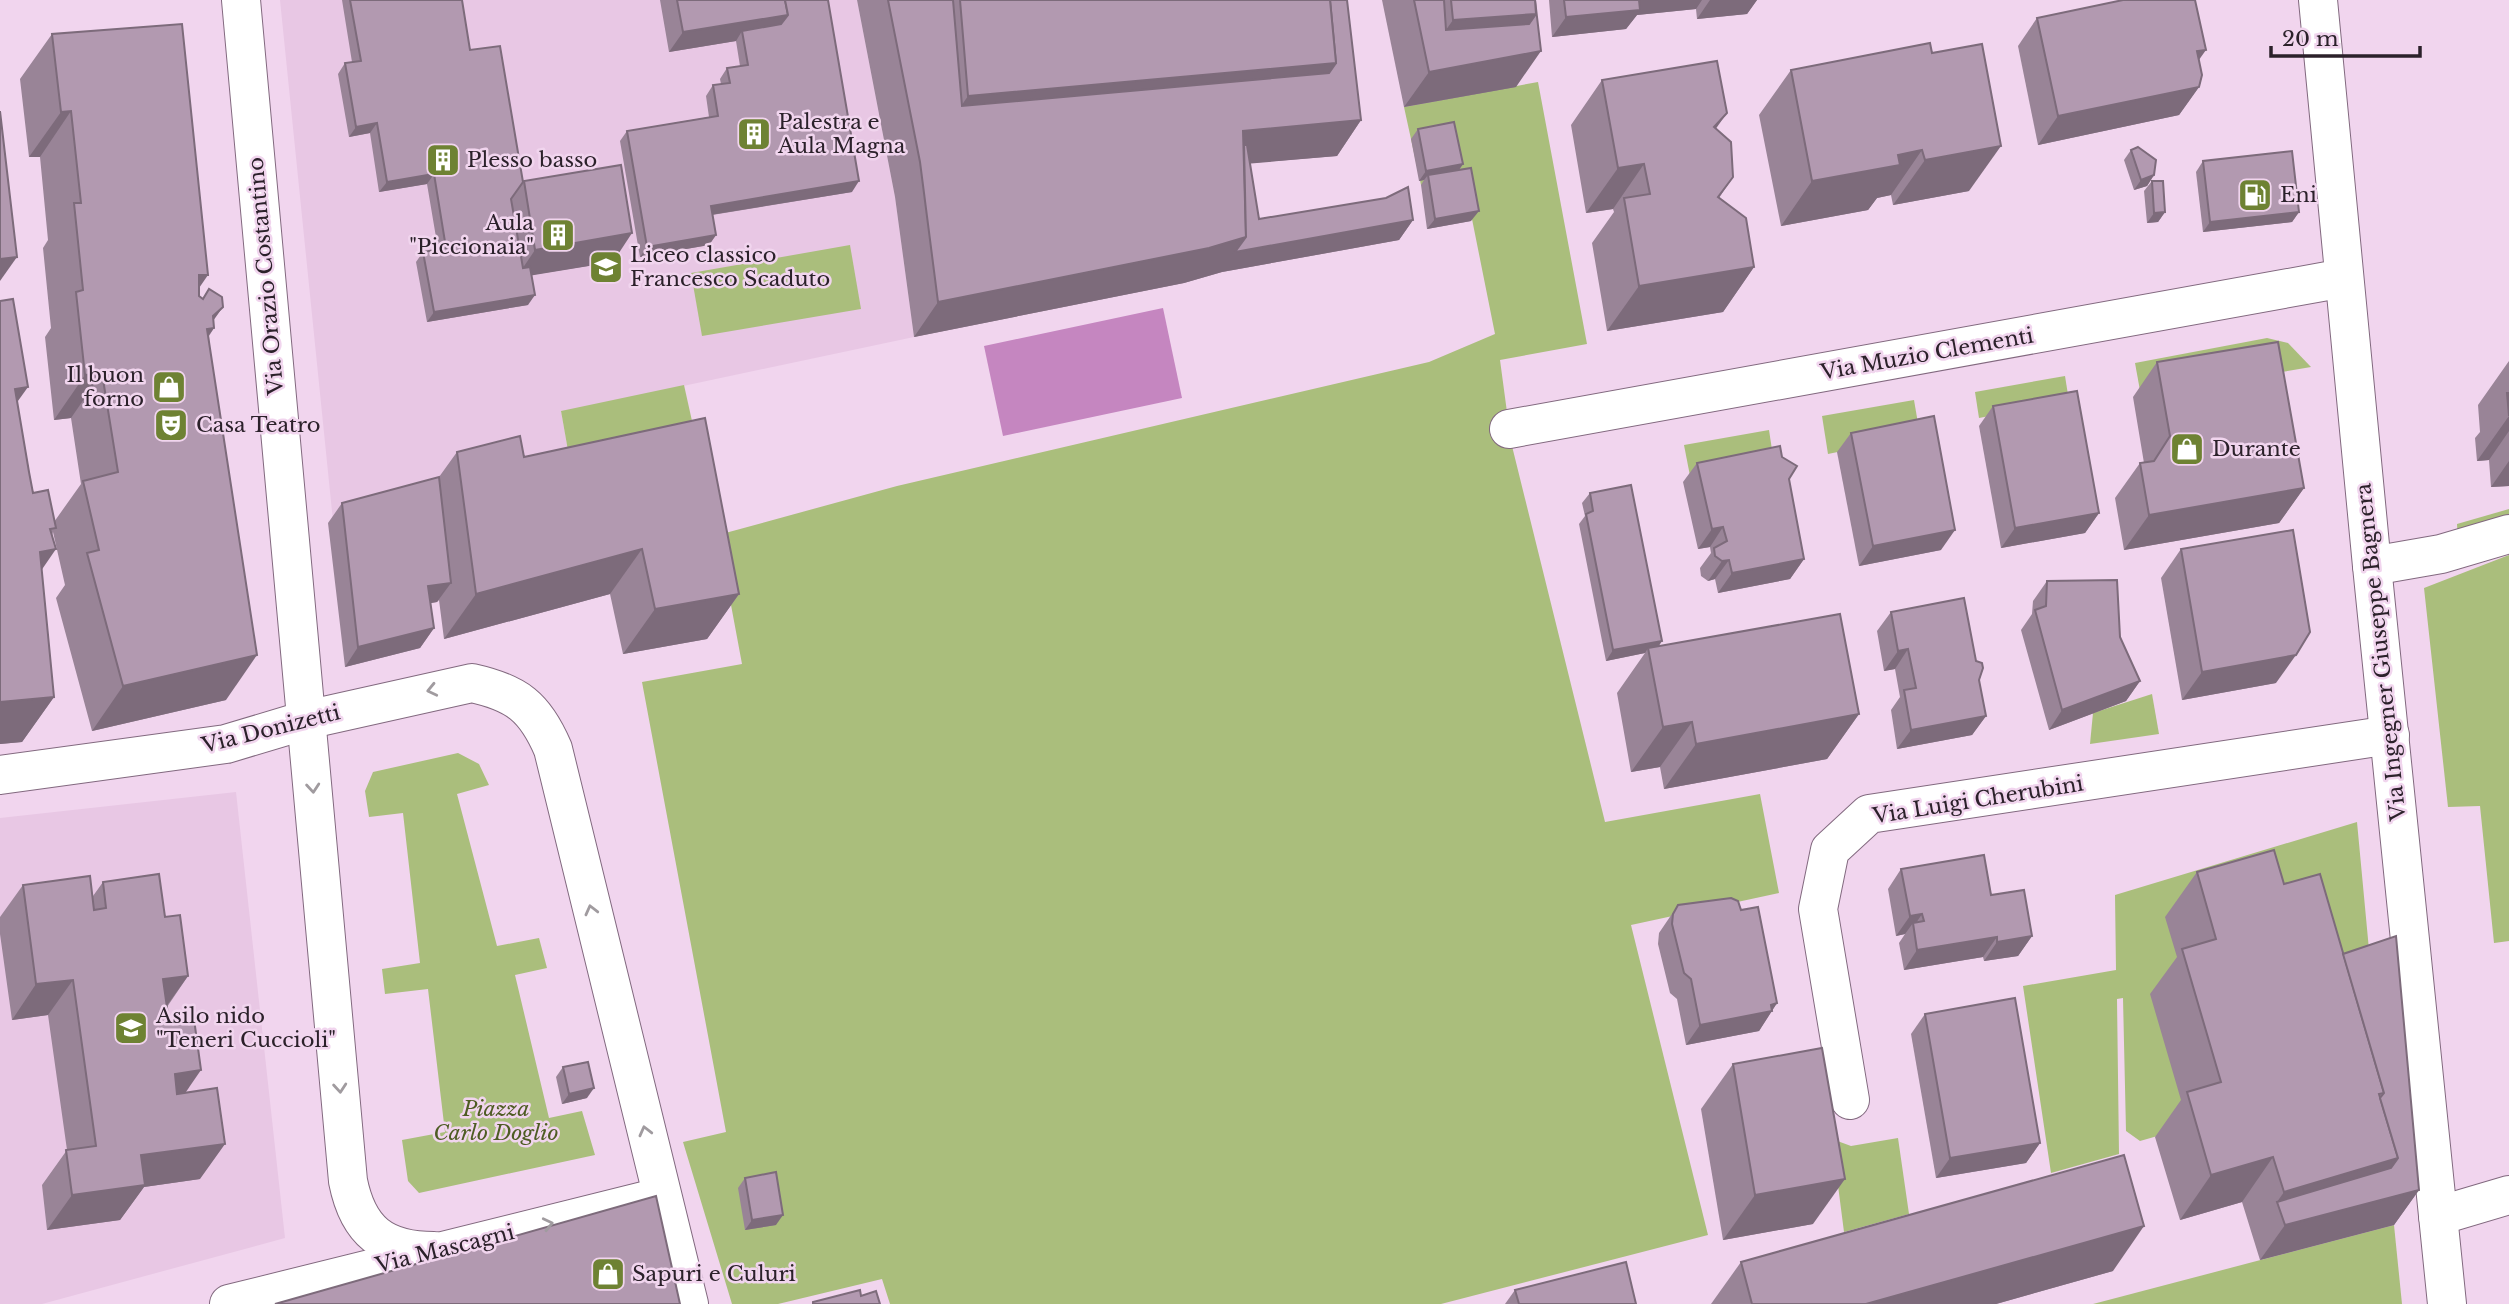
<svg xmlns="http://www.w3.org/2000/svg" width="2509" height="1304" viewBox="0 0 2509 1304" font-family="'Libre Baskerville',serif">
<rect width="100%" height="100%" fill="#f1d5ee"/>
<g fill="#e8c7e4">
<polygon points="280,0 857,0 895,197 914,337 561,412 570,462 333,521"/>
<polygon points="236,792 285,1238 42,1304 0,1304 0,818"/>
</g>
<g fill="#aabe7c">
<polygon points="1538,82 1587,344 1500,360 1511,442 1605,822 1760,794 1779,893 1631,925 1708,1235 1441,1304 890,1304 882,1279 778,1304 732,1304 683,1142 726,1132 642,682 742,664 718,535 897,486 1429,362 1495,334 1464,179 1421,185 1404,107"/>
<polygon points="850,245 861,309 702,336 691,273"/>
<polygon points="2267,338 2288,343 2311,367 2141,396 2135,363"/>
<polygon points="2065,376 2069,401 1979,418 1975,392"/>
<polygon points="684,385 698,448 570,462 561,411"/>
<polygon points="1914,400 1920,435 1828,454 1822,416"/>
<polygon points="1769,430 1774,463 1691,481 1684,445"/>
<polygon points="2509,509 2509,527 2458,543 2457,524"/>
<polygon points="2509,555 2509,941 2494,943 2480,806 2448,807 2424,588"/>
<polygon points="2152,694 2159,734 2090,744 2093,713"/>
<polygon points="458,753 479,764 489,785 457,794 497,946 539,938 547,968 515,975 549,1118 582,1111 595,1155 419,1193 408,1181 402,1140 445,1132 428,989 385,994 382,969 420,963 403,813 369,817 365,791 373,772"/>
<polygon points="2357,822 2371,971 2185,984 2189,1127 2140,1141 2126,1131 2123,998 2117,999 2119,1154 2051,1173 2023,986 2116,970 2115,895"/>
<polygon points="1898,1138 1909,1214 1844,1232 1832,1139 1851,1146"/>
<polygon points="2394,1225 2402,1304 2093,1304"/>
</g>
<polygon fill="#c586c0" points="1163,308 1182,398 1003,436 984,346"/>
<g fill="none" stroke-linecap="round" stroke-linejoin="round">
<g stroke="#82697f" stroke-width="40">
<g id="minor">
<path d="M241,0L348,1181C358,1231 383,1251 434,1251"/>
<polyline points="1509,429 2344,278"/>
<polyline points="2372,566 2441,554 2509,534"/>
<path d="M0,775L226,744L306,720L472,683C517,693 535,707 553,749L689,1304"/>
<polyline points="1850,1100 1818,909 1830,850 1869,814 2390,735"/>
<polyline points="2438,1216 2509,1195"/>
<polyline points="229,1304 656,1198"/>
</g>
</g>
<g stroke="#82697f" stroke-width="40">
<polyline id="secondary" points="2318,0 2372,566 2447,1304"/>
</g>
<use href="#minor" stroke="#fff" stroke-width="38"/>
<use href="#secondary" stroke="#fff" stroke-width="38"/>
</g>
<g fill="#998497">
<polygon points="342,0 462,0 470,50 523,182 613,262 531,275 528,305 427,322 416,262 423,252 438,249 427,184 379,192 370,133 349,137 338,74 345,63 352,62"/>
<polygon points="660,0 828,0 852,192 712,215 716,235 709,245 640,257 620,141 627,131 709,117 706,96 713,85 721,84 720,79 727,68 740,66 736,41 669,52"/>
<polygon points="857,0 1347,0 1361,120 1337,156 1250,163 1259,219 1413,220 1399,240 1222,272 1184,283 914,337 895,197"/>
<polygon points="1382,0 1536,0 1516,87 1404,107"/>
<polygon points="1549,0 1757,0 1747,14 1697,19 1696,9 1637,15 1626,29 1552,37"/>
<polygon points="2037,18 2199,59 2199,87 2179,115 2038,145 2018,46"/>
<polygon points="52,34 199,288 199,296 202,299 209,289 214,328 209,336 226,700 92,731 56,598 65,585 53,532 41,570 54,697 22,742 0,744 0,301 33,493 54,522 81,484 71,418 54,420 45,337 51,328 43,248 48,240 40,157 29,157 20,79"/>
<polygon points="1932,53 1969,191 1893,205 1891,195 1877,198 1868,210 1781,226 1759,115 1791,70"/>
<polygon points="1602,80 1716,129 1733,177 1719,198 1754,267 1723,312 1607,331 1592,243 1614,212 1613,209 1586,213 1571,125"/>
<polygon points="1418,129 1463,164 1459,170 1471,221 1427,229 1421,185 1424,180 1419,181 1411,139"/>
<polygon points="2131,150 2154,175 2147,186 2134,190 2124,160"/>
<polygon points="2203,161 2299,212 2292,222 2203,232 2196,172"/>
<polygon points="2152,181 2165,212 2158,222 2147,223 2144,191"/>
<polygon points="2509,361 2509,486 2491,487 2489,460 2477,461 2475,438 2480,432 2478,405"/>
<polygon points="2157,362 2304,488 2279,523 2124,550 2115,498 2140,463 2144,463 2133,397"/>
<polygon points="1993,406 2099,513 2085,533 2001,548 1979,426"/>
<polygon points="1851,433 1941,550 1859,566 1837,452"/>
<polygon points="457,452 524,457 739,594 707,639 623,654 610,594 444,639 439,600 437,602 430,603 434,628 420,648 345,667 328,523 342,503 439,477"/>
<polygon points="1782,457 1789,479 1804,559 1790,579 1718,593 1715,579 1708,581 1701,576 1700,568 1711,553 1710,547 1698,549 1683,482 1697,463"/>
<polygon points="1590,493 1659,646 1859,714 1827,759 1664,789 1660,767 1631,772 1617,693 1645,653 1606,661 1579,524 1585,516 1582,503"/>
<polygon points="2181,549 2276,683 2182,700 2161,578"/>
<polygon points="2047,581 2140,681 2126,701 2049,730 2021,630 2032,614 2033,601"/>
<polygon points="1891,612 1979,680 1986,716 1972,735 1897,749 1891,710 1900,697 1895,669 1884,671 1877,631"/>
<polygon points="1901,869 1991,895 2032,936 2018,956 1984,961 1983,957 1904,970 1899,943 1905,934 1896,936 1888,889"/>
<polygon points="2197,872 2284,884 2343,954 2419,1190 2394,1225 2260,1260 2242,1202 2180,1220 2155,1137 2181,1100 2150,994 2177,957 2165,917"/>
<polygon points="103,882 165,917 188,976 167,1007 169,1022 185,1093 200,1179 144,1187 120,1220 47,1230 42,1185 67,1150 48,1015 12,1020 0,934 0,917 23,885 93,896"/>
<polygon points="1678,905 1741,910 1777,1003 1759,1031 1686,1045 1677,999 1670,993 1658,944 1659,933"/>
<polygon points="1925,1014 2040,1143 2026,1163 1936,1178 1911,1034"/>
<polygon points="1733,1064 1813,1224 1723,1240 1701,1109"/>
<polygon points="563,1067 587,1098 562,1104 556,1077"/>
<polygon points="745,1178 776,1225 745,1230 738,1188"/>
<polygon points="1741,1262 2113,1271 1996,1304 1711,1304"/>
<polygon points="1515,1290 1636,1304 1505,1304"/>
</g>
<g fill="#7d6b7b">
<polygon points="1636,0 1702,0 1696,9 1637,15 1626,29 1552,37 1566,17"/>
<polygon points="1710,0 1757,0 1747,14 1697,19"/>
<polygon points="1536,14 1541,51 1516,87 1404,107 1429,72 1426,58 1453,20"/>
<polygon points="788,15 774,34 742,31 736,41 669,52 683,32"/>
<polygon points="2206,50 2186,78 2197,51"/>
<polygon points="1336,63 1304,108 937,141 968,96"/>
<polygon points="2199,87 2179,115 2038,145 2058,116"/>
<polygon points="71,111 40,157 29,157 61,112"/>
<polygon points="1727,113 1695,158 1714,127"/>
<polygon points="1361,120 1337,156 1233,165 1243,131"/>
<polygon points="377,123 370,133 349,137 356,127"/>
<polygon points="2001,146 1969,191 1893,205 1925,160"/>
<polygon points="1922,150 1891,195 1877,198 1868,210 1781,226 1812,181 1898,155"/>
<polygon points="1463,164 1456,174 1428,175 1424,180 1419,181 1426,171"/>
<polygon points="1644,164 1613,209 1586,213 1618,168"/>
<polygon points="434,174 427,184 379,192 387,182"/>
<polygon points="2154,175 2147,186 2134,190 2141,180"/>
<polygon points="859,181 852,192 704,216 711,206"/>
<polygon points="1479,211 1471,221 1427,229 1435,219"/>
<polygon points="2165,212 2158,222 2147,223 2154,213"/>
<polygon points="2299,212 2292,222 2203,232 2210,222"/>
<polygon points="1413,220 1399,240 1222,272 1184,283 914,337 938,302 1246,237"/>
<polygon points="632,233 613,262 516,278 535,250"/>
<polygon points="716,235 709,245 640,257 647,247"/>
<polygon points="17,257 0,281 0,259"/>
<polygon points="1754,267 1723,312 1607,331 1639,286"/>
<polygon points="199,275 208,275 177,320"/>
<polygon points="535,295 528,305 427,322 434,312"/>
<polygon points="223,307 208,328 214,328 182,373 213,316"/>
<polygon points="102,373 71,418 54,420 85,375"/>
<polygon points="28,387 0,426 15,389"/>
<polygon points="2509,416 2509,431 2489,460 2477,461"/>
<polygon points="2509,461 2509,486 2491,487"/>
<polygon points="2304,488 2279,523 2124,550 2149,515"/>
<polygon points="2099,513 2085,533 2001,548 2015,528"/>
<polygon points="1723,527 1710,547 1698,549 1712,529"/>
<polygon points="1955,530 1941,550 1859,566 1873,546"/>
<polygon points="56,549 25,594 40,552"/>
<polygon points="642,549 610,594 444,639 476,594"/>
<polygon points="1804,559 1790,579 1718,593 1732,573"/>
<polygon points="1729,560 1715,579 1708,581 1722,561"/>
<polygon points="451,583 437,602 414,606 428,586"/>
<polygon points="739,594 707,639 623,654 655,609"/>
<polygon points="434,628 420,648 345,667 358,647"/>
<polygon points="1662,641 1655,652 1648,648 1645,653 1606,661 1613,650"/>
<polygon points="1908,649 1895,669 1884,671 1898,651"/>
<polygon points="257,655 226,700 92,731 123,686"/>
<polygon points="2296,655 2276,683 2182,700 2202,672"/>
<polygon points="2140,681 2126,701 2049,730 2062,710"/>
<polygon points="54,697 22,742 0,744 0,702"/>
<polygon points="1859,714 1827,759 1664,789 1696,744"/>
<polygon points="1986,716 1972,735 1897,749 1911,730"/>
<polygon points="1692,722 1660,767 1631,772 1663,727"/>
<polygon points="1922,914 1914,926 1913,923 1905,934 1896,936 1910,916"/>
<polygon points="2032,936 2018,956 1984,961 1997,942"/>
<polygon points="1997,937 1983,957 1904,970 1917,950"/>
<polygon points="188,976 163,1011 163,979"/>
<polygon points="73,980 48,1015 12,1020 36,984"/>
<polygon points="1777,1003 1759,1031 1686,1045 1700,1025"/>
<polygon points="201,1070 177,1105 175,1074"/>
<polygon points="594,1088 587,1098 562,1104 569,1094"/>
<polygon points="2040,1143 2026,1163 1936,1178 1950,1158"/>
<polygon points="225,1144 200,1179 144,1187 120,1220 47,1230 72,1195 141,1155"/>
<polygon points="2273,1157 2242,1202 2180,1220 2211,1175"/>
<polygon points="2398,1158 2419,1190 2394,1225 2260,1260 2285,1225 2277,1202 2284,1192"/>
<polygon points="1845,1179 1813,1224 1723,1240 1755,1195"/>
<polygon points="783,1215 776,1225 745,1230 752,1220"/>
<polygon points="2144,1226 2113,1271 1996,1304 1866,1304"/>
</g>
<g fill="#b299b0" stroke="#7d6b7b" stroke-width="2">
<polygon points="350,0 462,0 470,50 500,46 523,182 511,199 523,268 530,267 535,295 434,312 423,252 446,248 434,174 387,182 377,123 356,127 345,63 361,61"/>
<polygon points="677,0 785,0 788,15 683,32"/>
<polygon points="785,0 828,0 859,181 711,206 716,235 647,247 627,131 718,116 713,85 730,83 727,68 748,65 742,31 781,24 788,15"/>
<polygon points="888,0 953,0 962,106 1329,73 1336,63 1330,0 1347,0 1361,120 1243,131 1246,237 1209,248 938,302 920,162"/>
<polygon points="960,0 1330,0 1336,63 968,96"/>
<polygon points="1414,0 1444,0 1446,30 1529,24 1536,14 1535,0 1541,51 1429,72"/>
<polygon points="1451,0 1535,0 1536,14 1453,20"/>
<polygon points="1564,0 1639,0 1640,10 1566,17"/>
<polygon points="2123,0 2195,0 2206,50 2197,51 2202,75 2199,87 2058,116 2037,18"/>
<polygon points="182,24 208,275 199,275 199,296 203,299 209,289 222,297 223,307 213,316 214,328 207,329 257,655 123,686 87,553 99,550 83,481 118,472 102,373 85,375 76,292 83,290 74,203 81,203 71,111 61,112 52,34"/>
<polygon points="1930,43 1932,53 1982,44 2001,146 1925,160 1922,150 1898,155 1900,165 1812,181 1791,70"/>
<polygon points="1717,61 1727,113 1714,127 1731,142 1733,177 1718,197 1746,218 1754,267 1639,286 1624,198 1650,194 1644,164 1618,168 1602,80"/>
<polygon points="0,111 17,257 0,259"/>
<polygon points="1454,122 1463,164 1426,171 1418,129"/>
<polygon points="1244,145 1247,145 1259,219 1386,198 1408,187 1413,220 1235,252 1246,237"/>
<polygon points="2138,147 2156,160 2154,175 2141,180 2131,150"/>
<polygon points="2292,151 2299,212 2210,222 2203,161"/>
<polygon points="621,165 632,233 535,250 524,181"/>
<polygon points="1471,168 1479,211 1435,219 1428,175"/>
<polygon points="2152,181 2163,181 2165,212 2154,213"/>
<polygon points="13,299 28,387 15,389 29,472 33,493 48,490 56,528 50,529 56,549 40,552 54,697 0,702 0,301"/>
<polygon points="2278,342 2304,488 2149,515 2140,463 2154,461 2170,436 2157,362"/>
<polygon points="2077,391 2099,513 2015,528 1993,406"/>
<polygon points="2507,393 2509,393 2509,416"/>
<polygon points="1934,416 1955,530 1873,546 1851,433"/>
<polygon points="705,418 739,594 655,609 642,549 476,594 457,452 520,436 524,457"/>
<polygon points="1780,446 1782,457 1797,466 1789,479 1804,559 1732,573 1729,560 1722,561 1715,556 1714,548 1727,541 1723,527 1712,529 1697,463"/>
<polygon points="439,477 451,583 428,586 434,628 358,647 342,503"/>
<polygon points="1631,485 1662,641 1613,650 1586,514 1593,511 1590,493"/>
<polygon points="2293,530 2310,632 2296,655 2202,672 2181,549"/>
<polygon points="2117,580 2120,637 2140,681 2062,710 2035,610 2046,606 2047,581"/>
<polygon points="1964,598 1976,661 1982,663 1983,668 1979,680 1986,716 1911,730 1904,690 1916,688 1908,649 1898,651 1891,612"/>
<polygon points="1840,614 1859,714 1696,744 1692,722 1663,727 1648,648"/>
<polygon points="2274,850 2284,884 2320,874 2384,1093 2379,1094 2398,1158 2284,1192 2273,1157 2211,1175 2187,1092 2221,1082 2182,949 2216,939 2197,872"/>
<polygon points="1984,855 1991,895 2024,890 2032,936 1997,942 1997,937 1917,950 1913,923 1924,921 1922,914 1910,916 1901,869"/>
<polygon points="159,874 165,917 180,915 188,976 163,979 169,1022 194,1019 201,1070 175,1074 177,1094 217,1088 225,1144 141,1155 145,1185 72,1195 66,1150 96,1146 73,980 36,984 23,885 90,876 94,910 106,908 103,882"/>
<polygon points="1731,898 1738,901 1741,910 1758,907 1777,1003 1771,1005 1772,1011 1700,1025 1691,979 1684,973 1672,924 1673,914 1678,905"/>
<polygon points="2396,936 2419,1190 2285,1225 2277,1202 2391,1168 2398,1158 2380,1098 2384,1093 2343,954"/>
<polygon points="2015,998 2040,1143 1950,1158 1925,1014"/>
<polygon points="1822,1048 1845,1179 1755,1195 1733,1064"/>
<polygon points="588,1062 594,1088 569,1094 563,1067"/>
<polygon points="2124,1155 2144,1226 1866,1304 1752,1304 1741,1262"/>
<polygon points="776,1172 783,1215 752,1220 745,1178"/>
<polygon points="656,1196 680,1304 275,1304"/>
<polygon points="1626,1262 1636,1304 1519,1304 1515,1290"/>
<polygon points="860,1290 861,1296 876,1291 880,1304 813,1304 813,1302"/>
</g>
<defs><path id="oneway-chevron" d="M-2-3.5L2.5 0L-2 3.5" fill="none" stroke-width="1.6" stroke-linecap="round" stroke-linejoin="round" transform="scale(1.75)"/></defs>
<g stroke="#a09b9f">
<use href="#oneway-chevron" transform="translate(432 690) rotate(167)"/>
<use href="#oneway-chevron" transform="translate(313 788) rotate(85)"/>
<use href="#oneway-chevron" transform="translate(591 910) rotate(-104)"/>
<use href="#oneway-chevron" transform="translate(340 1088) rotate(85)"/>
<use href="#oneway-chevron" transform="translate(645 1131) rotate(-104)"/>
<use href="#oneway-chevron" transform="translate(548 1224) rotate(-13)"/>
</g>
<defs>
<g id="building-square" transform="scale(1.75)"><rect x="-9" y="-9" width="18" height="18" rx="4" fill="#6e8233" stroke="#f1d5ee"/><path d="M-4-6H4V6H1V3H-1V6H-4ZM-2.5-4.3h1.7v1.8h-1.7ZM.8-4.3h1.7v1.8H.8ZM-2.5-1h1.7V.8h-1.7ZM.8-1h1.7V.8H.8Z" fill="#fff"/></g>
<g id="fuel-square" transform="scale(1.75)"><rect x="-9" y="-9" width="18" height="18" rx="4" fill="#6e8233" stroke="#f1d5ee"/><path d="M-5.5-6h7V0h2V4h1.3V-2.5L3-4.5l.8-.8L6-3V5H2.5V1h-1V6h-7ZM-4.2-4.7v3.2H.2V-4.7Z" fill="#fff"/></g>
<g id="school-square" transform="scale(1.75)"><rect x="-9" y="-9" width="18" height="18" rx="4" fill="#6e8233" stroke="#f1d5ee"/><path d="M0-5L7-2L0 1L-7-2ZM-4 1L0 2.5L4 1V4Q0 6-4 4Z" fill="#fff"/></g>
<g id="shop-square" transform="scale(1.75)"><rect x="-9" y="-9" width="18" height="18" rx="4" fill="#6e8233" stroke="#f1d5ee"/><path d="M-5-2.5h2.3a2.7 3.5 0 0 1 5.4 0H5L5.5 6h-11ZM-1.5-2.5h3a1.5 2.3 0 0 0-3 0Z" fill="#fff"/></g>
<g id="theatre-square" transform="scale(1.75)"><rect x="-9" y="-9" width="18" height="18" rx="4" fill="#6e8233" stroke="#f1d5ee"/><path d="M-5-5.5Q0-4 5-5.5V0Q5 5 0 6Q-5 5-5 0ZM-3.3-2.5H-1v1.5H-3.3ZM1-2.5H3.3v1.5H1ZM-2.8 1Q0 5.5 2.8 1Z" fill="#fff"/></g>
</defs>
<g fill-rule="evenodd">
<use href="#building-square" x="754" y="134"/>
<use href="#building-square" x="443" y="160"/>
<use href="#fuel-square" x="2255" y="195"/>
<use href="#building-square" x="558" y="235"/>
<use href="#school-square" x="606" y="267"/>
<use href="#shop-square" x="169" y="387"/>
<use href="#theatre-square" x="171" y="425"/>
<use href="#shop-square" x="2187" y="449"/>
<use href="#school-square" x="131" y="1028"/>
<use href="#shop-square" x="608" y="1274"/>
</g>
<g text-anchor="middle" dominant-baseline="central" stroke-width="5" stroke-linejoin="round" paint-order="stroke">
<g font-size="21" fill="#2b212a" stroke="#f1d5ee" text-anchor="start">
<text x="778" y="122">Palestra e<tspan x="778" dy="24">Aula Magna</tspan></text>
<text x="467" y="160">Plesso basso</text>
<text x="2280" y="195">Eni</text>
<text x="534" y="223" text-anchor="end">Aula<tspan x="534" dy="24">"Piccionaia"</tspan></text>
<text x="630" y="255">Liceo classico<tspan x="630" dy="24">Francesco Scaduto</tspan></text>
<text x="144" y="375" text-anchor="end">Il buon<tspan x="144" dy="24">forno</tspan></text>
<text x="196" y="425">Casa Teatro</text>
<text x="2212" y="449">Durante</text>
<text x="156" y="1016">Asilo nido<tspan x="156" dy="24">"Teneri Cuccioli"</tspan></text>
<text x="632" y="1274">Sapuri e Culuri</text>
</g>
<g font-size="21" fill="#2b212a" stroke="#f1d5ee">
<text transform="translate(266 276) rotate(-95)">Via Orazio Costantino</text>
<text transform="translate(1927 354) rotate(-10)">Via Muzio Clementi</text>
<text transform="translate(2381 652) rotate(-96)">Via Ingegner Giuseppe Bagnera</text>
<text transform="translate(271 729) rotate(-14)">Via Donizetti</text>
<text transform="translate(1978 800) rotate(-9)">Via Luigi Cherubini</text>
<text transform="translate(445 1249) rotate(-14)">Via Mascagni</text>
</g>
<g font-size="21" font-style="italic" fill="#4e5c23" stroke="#f1d5ee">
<text x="496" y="1109">Piazza<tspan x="496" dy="24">Carlo Doglio</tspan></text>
</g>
</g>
<path d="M2271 46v10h149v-10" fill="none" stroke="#2b212a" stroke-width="3.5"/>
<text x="2282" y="46" font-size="21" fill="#2b212a" stroke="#f1d5ee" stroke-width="5" paint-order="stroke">20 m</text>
</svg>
